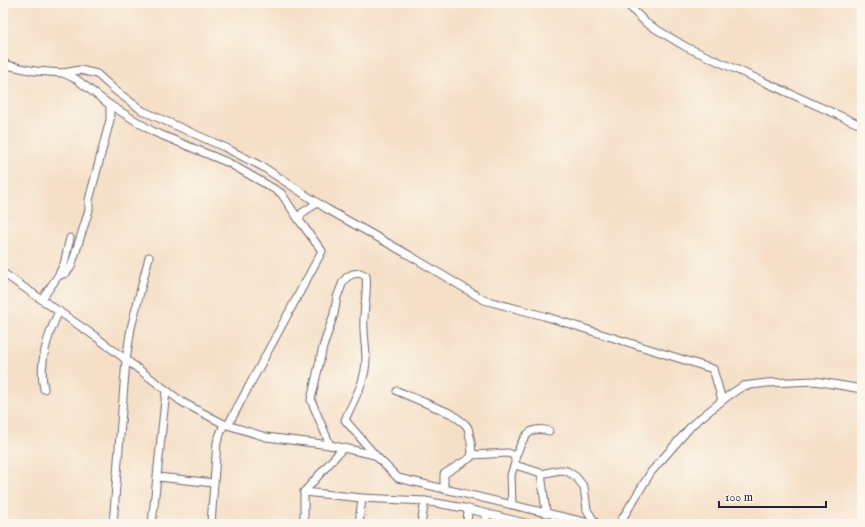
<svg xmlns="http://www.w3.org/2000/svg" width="865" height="527" viewBox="0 0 865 527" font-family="'IM FELL English',serif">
<rect width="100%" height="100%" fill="#fbf7ec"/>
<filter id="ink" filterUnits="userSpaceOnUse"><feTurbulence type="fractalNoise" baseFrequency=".025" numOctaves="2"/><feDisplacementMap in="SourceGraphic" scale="8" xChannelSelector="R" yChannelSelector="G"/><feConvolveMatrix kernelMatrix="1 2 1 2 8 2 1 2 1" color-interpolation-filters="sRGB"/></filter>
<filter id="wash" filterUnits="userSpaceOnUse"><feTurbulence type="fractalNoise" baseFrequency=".012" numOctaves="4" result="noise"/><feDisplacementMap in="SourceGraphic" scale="16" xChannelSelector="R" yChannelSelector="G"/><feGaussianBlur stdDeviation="0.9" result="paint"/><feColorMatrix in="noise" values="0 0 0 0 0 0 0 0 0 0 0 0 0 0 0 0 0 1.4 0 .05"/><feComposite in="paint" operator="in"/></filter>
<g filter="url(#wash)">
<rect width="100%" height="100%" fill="#f5e0c7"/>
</g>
<g filter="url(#ink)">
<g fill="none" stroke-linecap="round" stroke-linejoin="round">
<g stroke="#6c646c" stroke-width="9">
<g id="minor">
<polyline points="626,3 646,23 686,47 856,123 862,124"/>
<polyline points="3,63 11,66 35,71 63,73 80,70 97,74 116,91 143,111 224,147 263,167 327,209 409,255 484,300 544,316 713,369 722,400"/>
<polyline points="63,73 76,79 110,105 154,132 229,163 281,193 299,220"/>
<polyline points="3,273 96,337 182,402 224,424 266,437 330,445 375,455 398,478 593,524"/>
<polyline points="58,276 66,273 71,267 89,210 89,200 110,120 110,105"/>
<polyline points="42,299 58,276 64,264 70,238"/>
<path d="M44,389C38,363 48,335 59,311"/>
<polyline points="397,391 452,414 465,424 468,428 471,442 472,453 470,458 444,474 444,489"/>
<polyline points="228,425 322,251 299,220 302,213 317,203"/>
<path d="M330,445L311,400L323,347L334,314L337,297L343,282L347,277L353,274L360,273L366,276C368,288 364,306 364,319C363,333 366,346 366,359C366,381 353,401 345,420L375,455"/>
<polyline points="472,455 508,453 513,455 515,458 515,463 511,475 512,504"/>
<path d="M515,458C519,449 524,431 536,430C540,429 545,430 549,431"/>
<polyline points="515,465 541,473 546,512"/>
<polyline points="541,474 560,470 567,471 576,477 584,487 587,510 596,524"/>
<polyline points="158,477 214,483"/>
<polyline points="304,492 362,498 425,501 464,508 529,524"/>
<polyline points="113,524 126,360 131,328 149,257"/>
<polyline points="152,524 166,391"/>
<polyline points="211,524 217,442 224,424"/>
<polyline points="304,524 304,492 343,448"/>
<polyline points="359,524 362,498"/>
<polyline points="421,524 425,501"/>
<polyline points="467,524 468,509"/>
<polyline points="485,524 487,514"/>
<polyline points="619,524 651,472 693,424 728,396 743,386 767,383 815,381 862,389"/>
</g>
</g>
<use href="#minor" stroke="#fff" stroke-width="7"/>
</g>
</g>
<rect width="865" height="527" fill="none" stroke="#fbf7ec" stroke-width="16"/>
<path d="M719 501v6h107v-6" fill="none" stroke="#22223b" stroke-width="2"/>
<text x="725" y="501" font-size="12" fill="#22223b" stroke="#fbf7ec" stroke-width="3" paint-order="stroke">100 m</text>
</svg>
